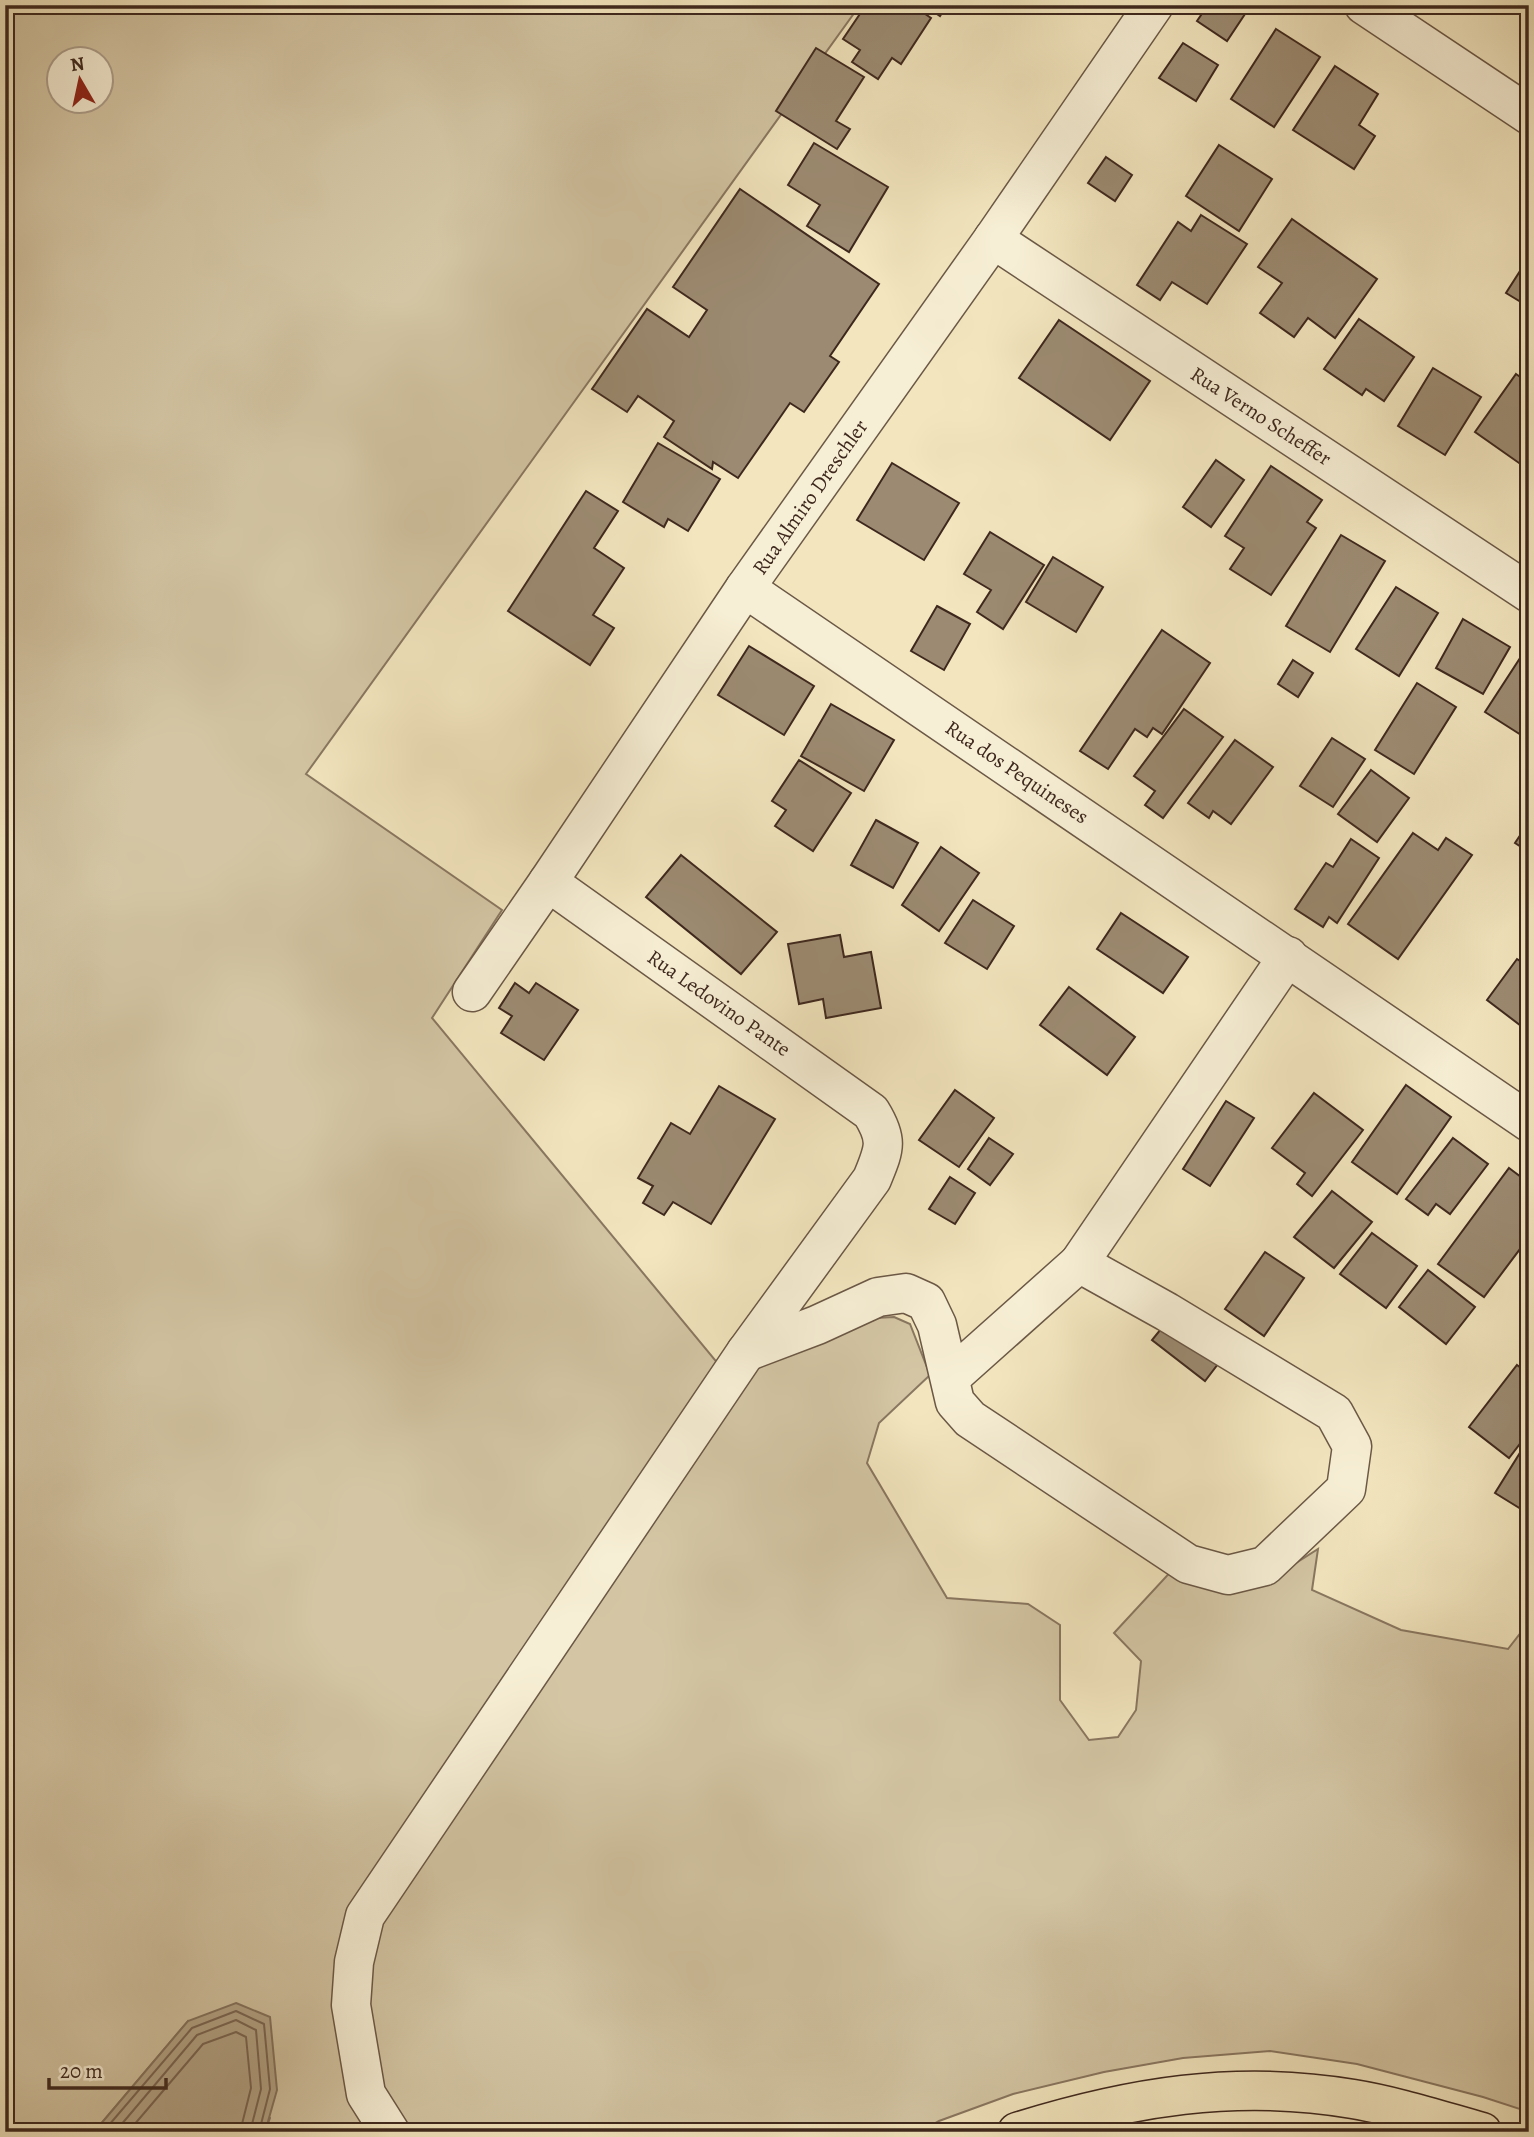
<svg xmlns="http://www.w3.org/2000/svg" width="1534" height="2137" viewBox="0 0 1534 2137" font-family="Alegreya,serif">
<rect width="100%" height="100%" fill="#f3e6bf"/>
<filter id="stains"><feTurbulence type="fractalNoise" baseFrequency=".00286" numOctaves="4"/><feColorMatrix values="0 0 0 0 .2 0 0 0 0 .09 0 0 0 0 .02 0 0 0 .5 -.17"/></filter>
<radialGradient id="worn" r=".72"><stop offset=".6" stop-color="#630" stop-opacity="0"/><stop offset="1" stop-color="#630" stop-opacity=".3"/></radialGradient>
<g fill="#d4c6a4" stroke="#897761" stroke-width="2" fill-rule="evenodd">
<path d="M5,5H860L306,774L502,910L432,1018L720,1366L356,1912L381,2132H265L270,2118L188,2021L94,2132H5ZM60,60H102V102H60Z"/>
<polygon points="894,1317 910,1324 930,1375 879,1423 867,1463 947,1598 1028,1604 1060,1625 1060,1700 1089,1740 1118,1737 1136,1710 1141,1661 1114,1633 1175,1567 1266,1582 1318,1549 1312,1590 1401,1630 1508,1649 1529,1622 1529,2112 1483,2097 1357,2064 1270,2051 1183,2058 1104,2072 1013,2094 939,2121 920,2132 407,2132 377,2087 365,1963 378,1924 757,1366 875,1318"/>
<polygon points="1245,2123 1334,2132 1134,2132 1151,2128"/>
</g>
<polygon fill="#b5a588" stroke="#85735e" stroke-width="2" points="236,2003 270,2017 277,2090 265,2132 94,2132 188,2021"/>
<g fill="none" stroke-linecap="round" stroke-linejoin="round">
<g stroke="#7a6653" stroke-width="2">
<polyline points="103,2132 192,2028 236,2011 264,2024 270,2089 259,2132"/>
<polyline points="115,2132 197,2035 236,2020 256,2030 261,2089 250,2132"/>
<polyline points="128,2132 203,2044 236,2032 246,2037 251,2088 240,2132"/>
</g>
</g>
<g fill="#9c8b72" stroke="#3e281e" stroke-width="2">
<polygon points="866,5 912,5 931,18 901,64 892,58 878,79 852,62 860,50 843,39"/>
<polygon points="924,5 947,5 940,16"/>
<polygon points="1208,5 1251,5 1227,41 1197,21"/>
<polygon points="1276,29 1320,57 1274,127 1231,99"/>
<polygon points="1183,43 1218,65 1196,101 1159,78"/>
<polygon points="816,48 864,77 836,121 850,129 837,149 776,111"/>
<polygon points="1335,66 1378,94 1359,125 1375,136 1354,169 1293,130"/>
<polygon points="814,143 888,187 849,252 807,226 820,205 788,185"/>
<polygon points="1219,145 1272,179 1239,231 1186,196"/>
<polygon points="1106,157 1132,175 1115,201 1088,183"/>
<polygon points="740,189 879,284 830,356 839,362 804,412 790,403 738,478 713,462 712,469 664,437 674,421 638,396 627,412 592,389 647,309 689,337 707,310 673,287"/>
<polygon points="1201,215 1247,244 1207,304 1172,282 1160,300 1137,285 1178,222 1191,231"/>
<polygon points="1292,219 1377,279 1335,338 1308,318 1294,337 1260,313 1282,283 1258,267"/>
<polygon points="1529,257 1529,307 1506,293"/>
<polygon points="1359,319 1414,357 1384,401 1366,389 1362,395 1324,369"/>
<polygon points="1059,320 1150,381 1110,440 1019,378"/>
<polygon points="1433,368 1481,397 1445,455 1398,426"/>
<polygon points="1516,374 1529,383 1529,470 1475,432"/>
<polygon points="658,443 720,479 688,531 668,519 664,527 623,502"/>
<polygon points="1216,460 1244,480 1211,527 1183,507"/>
<polygon points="892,463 959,503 924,560 857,520"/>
<polygon points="1271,466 1322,500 1307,522 1316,528 1271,595 1230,569 1244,548 1225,536"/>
<polygon points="586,491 618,511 594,548 624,568 593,615 614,628 590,665 508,611"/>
<polygon points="990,532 1044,565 1003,629 977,612 991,590 964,574"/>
<polygon points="1341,535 1385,561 1330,652 1286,626"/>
<polygon points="1053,557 1103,587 1076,632 1026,602"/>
<polygon points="1396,587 1438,613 1399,676 1356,649"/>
<polygon points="937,606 970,624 944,670 911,651"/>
<polygon points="1463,619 1510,647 1483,694 1436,668"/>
<polygon points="1162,630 1210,663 1162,734 1153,728 1147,737 1135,729 1108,769 1080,751"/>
<polygon points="749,646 814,686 784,735 718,695"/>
<polygon points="1524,652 1529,656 1529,740 1485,712"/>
<polygon points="1293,660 1313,673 1298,697 1278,684"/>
<polygon points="1417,683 1456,707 1414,774 1375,750"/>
<polygon points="831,704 894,740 864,791 801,756"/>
<polygon points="1184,709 1223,737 1163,818 1145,805 1155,791 1134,776"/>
<polygon points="1332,738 1365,759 1333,807 1300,786"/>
<polygon points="1235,740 1273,767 1231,824 1213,811 1209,818 1188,803"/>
<polygon points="799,760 851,793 813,851 775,826 786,810 772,801"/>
<polygon points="1371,770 1409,798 1377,842 1338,814"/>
<polygon points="876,820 918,843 893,888 851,865"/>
<polygon points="1529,822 1529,852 1515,843"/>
<polygon points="1413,833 1438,850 1446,838 1472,855 1398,959 1348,924"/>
<polygon points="1351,839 1379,858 1337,923 1329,917 1323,927 1295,909 1326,863 1333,867"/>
<polygon points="941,847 979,873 939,931 902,905"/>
<polygon points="681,855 777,932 741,974 646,897"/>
<polygon points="973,900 1014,926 987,969 945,943"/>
<polygon points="1121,913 1188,957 1163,993 1097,949"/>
<polygon points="840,935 844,957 871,952 881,1008 826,1018 823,999 799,1004 788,944"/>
<polygon points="1517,959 1529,967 1529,1032 1487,1000"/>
<polygon points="515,983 529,993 536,983 578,1010 544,1060 501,1033 512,1016 499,1008"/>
<polygon points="1069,987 1135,1037 1107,1075 1040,1025"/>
<polygon points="1529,1033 1529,1048 1521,1042"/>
<polygon points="1406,1085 1451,1117 1397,1194 1352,1162"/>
<polygon points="719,1086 775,1119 711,1224 673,1202 664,1215 643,1203 653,1186 638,1178 671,1123 690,1134"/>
<polygon points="955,1090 994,1118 959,1167 919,1140"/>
<polygon points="1314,1093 1363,1130 1312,1196 1297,1184 1305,1173 1272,1148"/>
<polygon points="1226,1101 1254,1118 1210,1186 1183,1169"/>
<polygon points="989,1138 1013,1154 990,1185 968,1169"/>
<polygon points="1453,1138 1488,1164 1450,1214 1436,1204 1428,1215 1406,1199"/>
<polygon points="1509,1168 1529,1183 1529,1237 1484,1297 1438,1264"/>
<polygon points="950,1177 975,1193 955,1224 929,1209"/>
<polygon points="1332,1191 1372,1222 1334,1268 1294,1237"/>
<polygon points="1372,1233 1417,1266 1386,1308 1340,1274"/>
<polygon points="1265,1252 1304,1278 1264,1336 1225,1309"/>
<polygon points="1428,1270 1475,1307 1446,1344 1399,1307"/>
<polygon points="1165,1324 1218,1364 1205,1381 1152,1340"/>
<polygon points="1517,1365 1529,1374 1529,1432 1509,1458 1469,1427"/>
<polygon points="1523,1448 1529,1452 1529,1514 1495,1493"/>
</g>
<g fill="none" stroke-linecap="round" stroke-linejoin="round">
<g stroke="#6b5846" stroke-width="41">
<g id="minor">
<polyline points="1364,5 1529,115"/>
<polyline points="993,239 1529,593"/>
<polyline points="745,588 1529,1122"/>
<polyline points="472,992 548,882 745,588 993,239 1154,5"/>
<polyline points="1079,1263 1288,956"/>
<polyline points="746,1352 817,1325 878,1297 906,1293 926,1302 937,1325 955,1402 970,1419 1188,1564 1228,1575 1265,1566 1346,1489 1352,1446 1334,1413 1167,1312 1079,1263 950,1378"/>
<path d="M390,2132L366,2094L351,2005L354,1962L365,1916L746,1352L872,1179C884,1149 889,1141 871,1112L548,882"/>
</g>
</g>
<g stroke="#3e281e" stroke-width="41">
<path id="major" d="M1017,2132C1129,2097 1236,2079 1353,2099C1396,2106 1439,2120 1482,2132"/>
</g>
<use href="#minor" stroke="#f7efd5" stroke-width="38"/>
<use href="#major" stroke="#f3e6bf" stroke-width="38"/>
</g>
<g text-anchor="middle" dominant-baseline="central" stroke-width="5" stroke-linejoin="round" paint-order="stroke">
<g font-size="21" fill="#3e281e" stroke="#f7efd5">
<text transform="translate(1261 416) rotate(33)">Rua Verno Scheffer</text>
<text transform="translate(810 497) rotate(-55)">Rua Almiro Dreschler</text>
<text transform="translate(1017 772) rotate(34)">Rua dos Pequineses</text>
<text transform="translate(719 1003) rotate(35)">Rua Ledovino Pante</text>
</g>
</g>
<rect width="1534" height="2137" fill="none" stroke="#f3e6bf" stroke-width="28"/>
<rect x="7" y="7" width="1520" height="2123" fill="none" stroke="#3e281e" stroke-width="3.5"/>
<rect x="14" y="14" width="1506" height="2109" fill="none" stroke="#3e281e" stroke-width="2"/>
<g transform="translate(80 80) rotate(351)"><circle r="33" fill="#f7efd5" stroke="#ad9f8c" stroke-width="2"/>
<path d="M0-5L12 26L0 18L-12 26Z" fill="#8f2418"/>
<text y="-10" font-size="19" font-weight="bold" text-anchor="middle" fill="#3e281e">N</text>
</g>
<path d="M49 2078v10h117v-10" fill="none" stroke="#3e281e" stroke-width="3.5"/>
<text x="60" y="2078" font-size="21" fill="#3e281e" stroke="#f7efd5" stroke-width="5" paint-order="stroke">20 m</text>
<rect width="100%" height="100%" filter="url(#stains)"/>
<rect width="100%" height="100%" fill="url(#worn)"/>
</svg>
